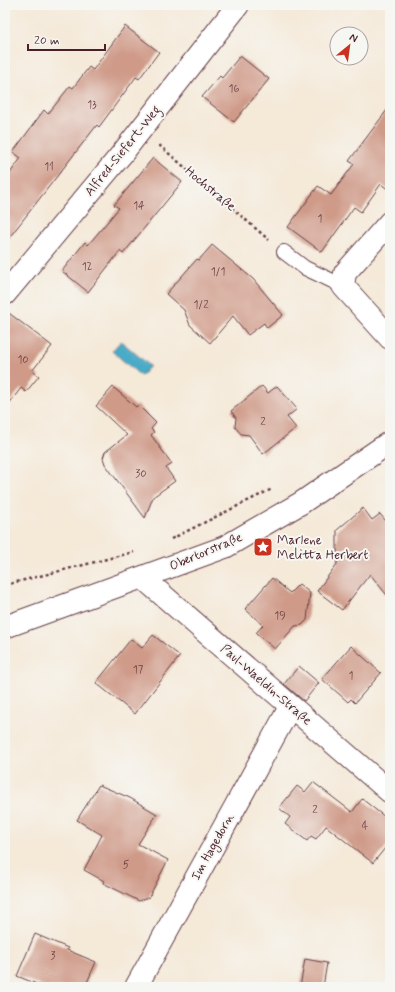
<svg xmlns="http://www.w3.org/2000/svg" width="395" height="992" viewBox="0 0 395 992" font-family="Mynerve,sans-serif">
<rect width="100%" height="100%" fill="#f6f6f2"/>
<filter id="ink" filterUnits="userSpaceOnUse"><feTurbulence type="fractalNoise" baseFrequency=".025" numOctaves="2"/><feDisplacementMap in="SourceGraphic" scale="8" xChannelSelector="R" yChannelSelector="G"/><feConvolveMatrix kernelMatrix="1 2 1 2 8 2 1 2 1" color-interpolation-filters="sRGB"/></filter>
<filter id="wash" filterUnits="userSpaceOnUse"><feTurbulence type="fractalNoise" baseFrequency=".012" numOctaves="4" result="noise"/><feDisplacementMap in="SourceGraphic" scale="16" xChannelSelector="R" yChannelSelector="G"/><feGaussianBlur stdDeviation="0.9" result="paint"/><feColorMatrix in="noise" values="0 0 0 0 0 0 0 0 0 0 0 0 0 0 0 0 0 1.4 0 .05"/><feComposite in="paint" operator="in"/></filter>
<g filter="url(#wash)">
<rect width="100%" height="100%" fill="#f5e9d8"/>
<polygon fill="#48abc7" stroke="#496579" points="121,341 150,366 141,376 112,351"/>
<g id="blocks">
<g fill="#cf9a88">
<polygon points="125,26 159,52 139,79 136,77 99,127 97,125 5,243 5,180 21,158 13,152 44,110 48,114 70,86 73,88 89,67 93,70"/>
<polygon points="240,56 269,79 234,122 202,97 220,76 222,78"/>
<polygon points="390,106 390,191 381,184 361,212 354,207 322,252 288,227 318,186 331,195 354,164 349,161"/>
<polygon points="153,158 182,182 123,254 120,251 88,292 62,271 85,242 88,245 119,208 114,205"/>
<polygon points="212,245 253,279 283,315 267,328 264,323 248,335 233,316 210,343 190,325 184,310 166,294 197,259 199,260"/>
<polygon points="5,310 52,346 32,371 39,376 26,392 21,388 5,409"/>
<polygon points="262,386 268,393 277,386 297,409 287,417 296,428 263,454 249,435 241,434 235,427 236,418 231,411"/>
<polygon points="113,387 136,407 138,405 156,423 151,429 154,432 151,435 172,464 166,468 175,481 153,497 145,518 105,464 103,458 105,452 127,435 96,406"/>
<polygon points="363,508 372,520 380,514 390,526 390,599 370,574 342,610 317,591 337,564 337,530"/>
<polygon points="272,578 290,593 299,584 310,593 307,620 302,625 295,626 275,649 256,633 263,625 245,609"/>
<polygon points="153,635 180,656 135,714 96,683 131,639 142,648"/>
<polygon points="351,646 381,673 355,703 351,699 348,702 322,679"/>
<polygon points="299,666 319,683 304,701 284,684"/>
<polygon points="313,782 352,812 362,799 390,821 390,842 373,863 326,826 316,839 311,836 307,841 285,824 290,817 279,808 297,786 305,792"/>
<polygon points="99,785 130,798 157,814 138,844 168,860 149,897 139,901 103,883 104,881 84,870 102,835 77,820"/>
<polygon points="35,934 68,948 67,950 96,962 85,987 44,987 17,976"/>
<polygon points="305,959 327,963 323,987 300,987"/>
</g>
</g>
</g>
<g filter="url(#ink)">
<use href="#blocks" fill-opacity="0" stroke="#643d45" stroke-width="1"/>
<g fill="none" stroke-linecap="round" stroke-linejoin="round">
<g stroke="#643d45" stroke-width="16">
<polyline id="lane" points="284,252 305,268 343,286"/>
</g>
<g stroke="#643d45" stroke-width="24">
<g id="street">
<polyline points="390,222 345,273 343,286 390,338"/>
<polyline points="5,294 121,155 238,5"/>
<polyline points="143,578 390,792"/>
<polyline points="5,627 225,547 301,503 390,442"/>
<polyline points="136,987 290,707"/>
</g>
</g>
<g stroke="#643d45" stroke-width="2.5" stroke-dasharray="3 3" stroke-linecap="butt">
<polyline points="159,145 269,240"/>
<polyline points="171,539 272,489"/>
<polyline points="5,585 134,552"/>
</g>
<use href="#lane" stroke="#fff" stroke-width="14"/>
<use href="#street" stroke="#fff" stroke-width="22"/>
</g>
</g>
<defs>
<g id="sight-square" transform="scale(1)"><rect x="-9" y="-9" width="18" height="18" rx="4" fill="#c8321e" stroke="#f6f6f2"/><path d="M0-6L1.8-2.2L6-1.7L2.9 1.2L3.7 5.4L0 3.3L-3.7 5.4L-2.9 1.2L-6-1.7L-1.8-2.2Z" fill="#fff"/></g>
</defs>
<g fill-rule="evenodd">
<use href="#sight-square" x="263" y="547"/>
</g>
<g text-anchor="middle" dominant-baseline="central" stroke-width="4" stroke-linejoin="round" paint-order="stroke">
<g font-size="11" fill="#6b3e42">
<text x="234" y="89">16</text>
<text x="92" y="105">13</text>
<text x="49" y="167">11</text>
<text x="139" y="206">14</text>
<text x="320" y="219">1</text>
<text x="87" y="267">12</text>
<text x="218" y="272">1/1</text>
<text x="201" y="305">1/2</text>
<text x="23" y="360">10</text>
<text x="263" y="422">2</text>
<text x="141" y="474">30</text>
<text x="280" y="616">19</text>
<text x="138" y="670">17</text>
<text x="351" y="676">1</text>
<text x="315" y="810">2</text>
<text x="365" y="826">4</text>
<text x="126" y="865">5</text>
<text x="53" y="956">3</text>
</g>
<g font-size="13" fill="#4a1f2b" stroke="#f6f6f2">
<text transform="translate(123 151) rotate(-51)">Alfred-Siefert-Weg</text>
<text transform="translate(210 189) rotate(40)">Hochstraße</text>
<text transform="translate(206 552) rotate(-23)">Obertorstraße</text>
<text transform="translate(266 685) rotate(41)">Paul-Waeldin-Straße</text>
<text transform="translate(213 847) rotate(-61)">Im Hagedorn</text>
</g>
<g font-size="13" fill="#4a1f2b" stroke="#f6f6f2" text-anchor="start">
<text x="277" y="540">Marlene<tspan x="277" dy="15">Melitta Herbert</tspan></text>
</g>
</g>
<rect width="395" height="992" fill="none" stroke="#f6f6f2" stroke-width="20"/>
<g transform="translate(349 46) rotate(29)"><circle r="19" fill="#f6f6f2" stroke="#b1a0a2"/>
<path d="M0-3L7 15L0 10L-7 15Z" fill="#c8321e"/>
<text y="-6" font-size="11" font-weight="bold" text-anchor="middle" fill="#4a1f2b">N</text>
</g>
<path d="M28 44v6h77v-6" fill="none" stroke="#4a1f2b" stroke-width="2"/>
<text x="34" y="44" font-size="12" fill="#4a1f2b" stroke="#f6f6f2" stroke-width="3" paint-order="stroke">20 m</text>
</svg>
